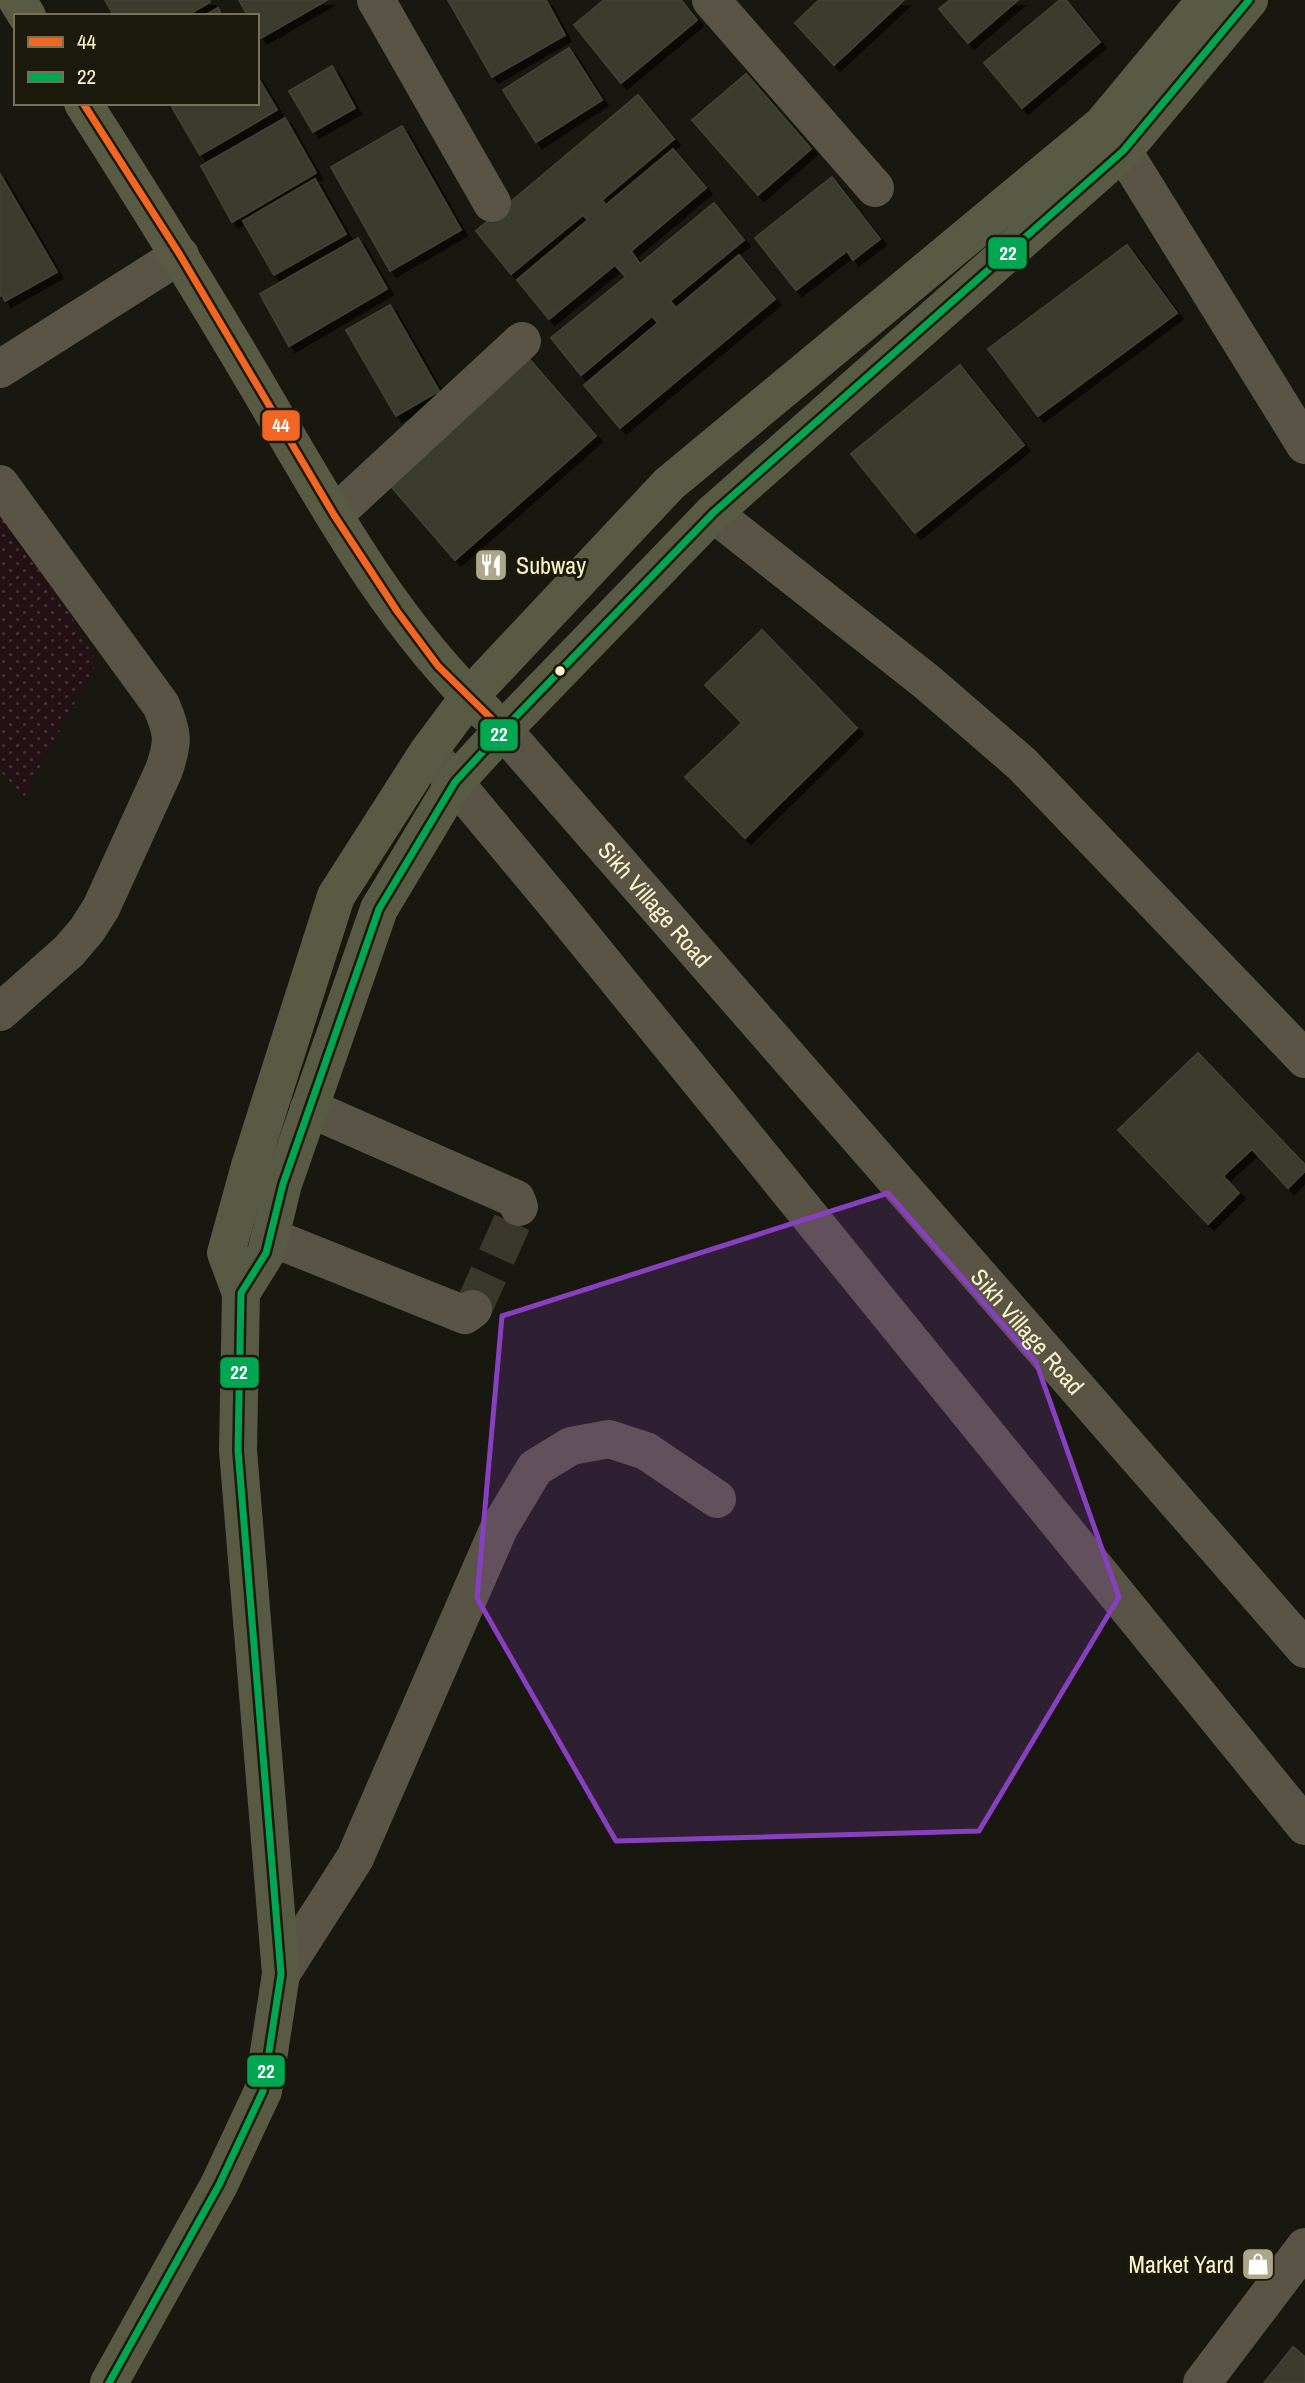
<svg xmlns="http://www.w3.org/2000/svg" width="1305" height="2383" viewBox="0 0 1305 2383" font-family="'Archivo Narrow',sans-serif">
<defs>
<pattern id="grass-dots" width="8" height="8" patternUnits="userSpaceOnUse" patternTransform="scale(1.75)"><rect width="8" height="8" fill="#231115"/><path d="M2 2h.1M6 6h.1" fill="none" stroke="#443436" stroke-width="1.8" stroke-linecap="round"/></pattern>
<filter id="shadow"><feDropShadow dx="6" dy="6" stdDeviation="0" flood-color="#0009"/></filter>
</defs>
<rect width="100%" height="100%" fill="#181710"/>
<polygon fill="url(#grass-dots)" points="0,514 70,614 97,662 24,797 0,771"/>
<g fill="#3a3a2d" stroke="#424032" stroke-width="2" filter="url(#shadow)">
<polygon points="105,0 209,0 210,2 186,16 114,16"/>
<polygon points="239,0 327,0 261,38 257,32 257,16 248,16"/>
<polygon points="448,0 546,0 565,35 492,77"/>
<polygon points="604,0 681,0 697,20 621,83 574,25"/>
<polygon points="819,0 904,0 834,65 795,23"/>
<polygon points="950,0 1018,0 968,43 939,9"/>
<polygon points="1060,0 1066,0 1100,42 1022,108 984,63"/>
<polygon points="218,8 222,16 204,16"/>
<polygon points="569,48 602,100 536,142 503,90"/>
<polygon points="332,66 355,108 313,132 289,91"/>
<polygon points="746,74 811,149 758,195 692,120"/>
<polygon points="257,76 277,110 200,155 172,107 178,103 257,103"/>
<polygon points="638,95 674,139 602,200 606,205 673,149 706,188 631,251 640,264 714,203 744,240 670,301 676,308 739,255 775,299 620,428 584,385 658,323 652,316 581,375 551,338 626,277 615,265 549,319 517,280 588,220 583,215 511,274 476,231"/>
<polygon points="285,118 316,173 232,222 201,166"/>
<polygon points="402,126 461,230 390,271 331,167"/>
<polygon points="0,174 57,272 5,301 2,295 0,296"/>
<polygon points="832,177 880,239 853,260 847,251 796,290 755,238"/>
<polygon points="315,179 346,234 274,275 243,221"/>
<polygon points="358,238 387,289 289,346 260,294"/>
<polygon points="1127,245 1177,313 1038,416 988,349"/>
<polygon points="390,305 439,391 396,416 346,330"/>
<polygon points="530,360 596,436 455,560 389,484"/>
<polygon points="960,365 1024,445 915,533 851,454"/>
<polygon points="762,630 857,728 745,838 685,777 742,723 705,685"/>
<polygon points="1198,1053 1305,1165 1305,1171 1288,1188 1252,1149 1223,1176 1239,1193 1208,1224 1118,1130"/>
<polygon points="1293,2347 1305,2357 1305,2383 1264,2383"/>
</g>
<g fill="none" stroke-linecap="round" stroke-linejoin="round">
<polyline stroke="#3a382c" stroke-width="38" stroke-dasharray="38 19" stroke-linecap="butt" points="473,1309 519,1207"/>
<g stroke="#595445" stroke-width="38">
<polyline points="376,0 492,203"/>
<polyline points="711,0 875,188"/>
<polyline points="1123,151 1305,445"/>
<polyline points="0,369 180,255"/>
<path d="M0,484L161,705C173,733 174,741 164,770L101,908L87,930L69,951L0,1012"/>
<polyline points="713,513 927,682 1022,764 1305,1059"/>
<polyline points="334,515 522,341"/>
<path id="s1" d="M503,730L1305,1649"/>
<polyline points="435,759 555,903 1305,1826"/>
<polyline points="309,1108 516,1199 519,1207"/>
<polyline points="270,1237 465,1315 473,1309"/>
<polyline points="281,1974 355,1858 499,1528 535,1468 571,1446 609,1439 646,1451 717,1499"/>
<polyline points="1202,2383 1305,2247"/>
</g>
<g stroke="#585a43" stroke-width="38">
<polyline points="17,0 27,16"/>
<path d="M83,103C145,200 206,298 264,397C329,508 392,624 486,713"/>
<polyline points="241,1293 226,1253 250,1166 336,896 428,752 469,697 669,484 1103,124 1206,0"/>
<polyline points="109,2383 219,2185 263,2091 281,1974 238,1450 241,1293 266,1253 283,1184 379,909 455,782 503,730 713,513 1123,151 1249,0"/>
</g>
<g stroke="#1c1a0c" stroke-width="12">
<polyline id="bus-1" points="83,103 180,255 334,515 397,611 438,666 503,730"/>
</g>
<g stroke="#1c1a0c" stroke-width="12">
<polyline id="bus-2" points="109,2383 219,2185 263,2091 281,1974 238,1450 241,1293 266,1253 283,1184 379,909 455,782 503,730 713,513 1123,151 1249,0"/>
</g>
<use href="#bus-1" stroke="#f26522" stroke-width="7"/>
<use href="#bus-2" stroke="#00a651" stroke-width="7"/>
</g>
<path fill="#8840c0" fill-opacity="0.2" stroke="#8840c0" stroke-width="5" stroke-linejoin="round" d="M888,1193L1036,1362L1119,1597L979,1831L616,1841L477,1598L502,1316Z"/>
<defs>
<g id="restaurant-square" transform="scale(1.75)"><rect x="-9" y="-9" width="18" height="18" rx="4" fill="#aca789" stroke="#1c1a0c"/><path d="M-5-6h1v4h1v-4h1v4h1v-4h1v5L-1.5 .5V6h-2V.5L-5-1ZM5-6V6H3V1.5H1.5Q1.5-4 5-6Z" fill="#fff"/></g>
<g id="shop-square" transform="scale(1.75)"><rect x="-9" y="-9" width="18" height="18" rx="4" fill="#aca789" stroke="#1c1a0c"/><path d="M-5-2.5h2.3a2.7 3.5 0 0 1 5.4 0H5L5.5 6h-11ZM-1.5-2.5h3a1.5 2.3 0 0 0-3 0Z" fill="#fff"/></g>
</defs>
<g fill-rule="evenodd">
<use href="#restaurant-square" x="491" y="565"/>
<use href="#shop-square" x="1258" y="2264"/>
</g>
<circle fill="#fcf5ca" stroke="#1c1a0c" stroke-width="2.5" cx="560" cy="671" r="6"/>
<g text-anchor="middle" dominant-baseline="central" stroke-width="6" stroke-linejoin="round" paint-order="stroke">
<g font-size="24" fill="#fcf5ca" stroke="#1c1a0c" text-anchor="start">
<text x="516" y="565">Subway</text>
<text x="1234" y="2264" text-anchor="end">Market Yard</text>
</g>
<g font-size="24" fill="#fcf5ca" stroke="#1c1a0c">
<text stroke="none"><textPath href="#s1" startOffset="231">Sikh Village Road</textPath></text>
<text stroke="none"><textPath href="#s1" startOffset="798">Sikh Village Road</textPath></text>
</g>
</g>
<g stroke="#1c1a0c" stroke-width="2.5">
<rect x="987" y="236" width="41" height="34" rx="7" fill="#00a651"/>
<rect x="261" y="409" width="40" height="33" rx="7" fill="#f26522"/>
<rect x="479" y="718" width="40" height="34" rx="7" fill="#00a651"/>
<rect x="219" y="1356" width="41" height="33" rx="7" fill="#00a651"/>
<rect x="246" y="2054" width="40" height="34" rx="7" fill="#00a651"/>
</g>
<g font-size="19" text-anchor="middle" font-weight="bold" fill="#fff">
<text x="1008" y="260">22</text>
<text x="281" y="432">44</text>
<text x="499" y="741">22</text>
<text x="239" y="1379">22</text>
<text x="266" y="2078">22</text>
</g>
<rect x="14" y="14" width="245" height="91" fill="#1c1a0c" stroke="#767258" stroke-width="2"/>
<rect x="28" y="37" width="35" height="10" fill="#f26522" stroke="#767258" stroke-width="2"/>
<text x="77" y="49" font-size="21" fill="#fcf5ca">44</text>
<rect x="28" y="72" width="35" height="10" fill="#00a651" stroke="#767258" stroke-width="2"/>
<text x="77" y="84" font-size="21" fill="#fcf5ca">22</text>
</svg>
